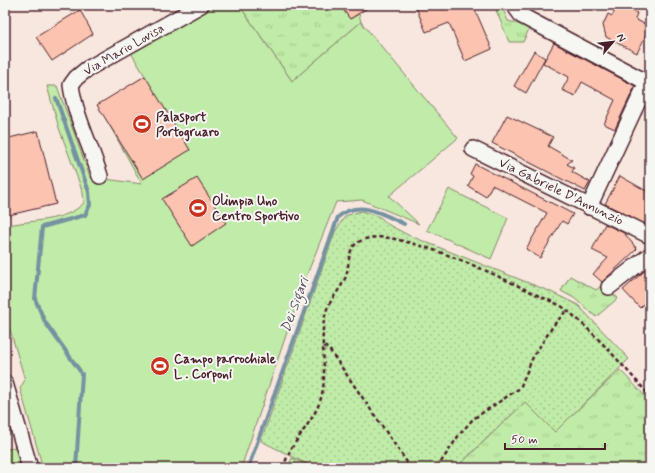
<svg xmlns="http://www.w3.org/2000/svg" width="655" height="473" viewBox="0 0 655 473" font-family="Mynerve,sans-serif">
<defs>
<pattern id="grass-tufts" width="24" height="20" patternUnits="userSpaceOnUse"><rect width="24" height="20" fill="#c0eba8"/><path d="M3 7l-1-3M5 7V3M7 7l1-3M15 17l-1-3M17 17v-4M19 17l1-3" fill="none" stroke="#a6c991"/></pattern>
<pattern id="park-dots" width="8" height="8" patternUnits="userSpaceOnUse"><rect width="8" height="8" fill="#c0eba8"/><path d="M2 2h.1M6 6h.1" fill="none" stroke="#a6c991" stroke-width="1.8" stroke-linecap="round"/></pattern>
</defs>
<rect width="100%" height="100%" fill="#f8e7de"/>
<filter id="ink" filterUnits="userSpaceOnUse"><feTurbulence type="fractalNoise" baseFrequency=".025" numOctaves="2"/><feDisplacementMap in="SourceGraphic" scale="8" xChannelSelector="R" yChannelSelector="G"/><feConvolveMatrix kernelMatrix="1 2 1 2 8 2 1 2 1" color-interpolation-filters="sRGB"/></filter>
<g filter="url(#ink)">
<g fill="url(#grass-tufts)" stroke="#85856a">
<polygon points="239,5 340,5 350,19 359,14 361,22 292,81"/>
<polygon points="494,5 501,5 508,21 530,27 523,42 509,42"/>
<polygon points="570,276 596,290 602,285 618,298 596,317 574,298 561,291"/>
<polygon points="620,370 650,401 650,468 456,468 525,402 555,431"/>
<polygon points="292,458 315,468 288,468"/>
</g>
<polygon fill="url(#park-dots)" stroke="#85856a" points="361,211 380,217 389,225 408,235 549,291 578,305 629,359 555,432 525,402 456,468 315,468 261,441 335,232 345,216"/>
<g fill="#c0eba8" stroke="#85856a">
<path d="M213,5H239L292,81L361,22L458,138L389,196L419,224L362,200L336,202L304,282L241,468H43L20,388L25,380L5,313V226C31,219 64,223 84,203L83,193L59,128L47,86H57L90,177L142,184L99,106L145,76L130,51Z"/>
<polygon points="449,189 508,218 491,259 427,230"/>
<polygon points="15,447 21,468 5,468 5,450"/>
</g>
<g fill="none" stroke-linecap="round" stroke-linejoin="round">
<g stroke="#7592a1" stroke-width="4">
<polyline points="56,98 89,192 90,205 85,215 42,227 35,299 45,322 80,371"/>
<polyline points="76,468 82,374"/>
<path d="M248,468L338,217C359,199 383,214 404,224"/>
</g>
</g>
<g fill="#fbc3b0" stroke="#4a1f2b">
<polygon points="340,5 372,5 350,19"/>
<polygon points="415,5 473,5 492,49 465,61 449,23 426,32"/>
<polygon points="618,5 637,13 635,19 650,27 637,53 606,37 603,25 608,14 612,16"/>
<polygon points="80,10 93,34 52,61 36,37"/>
<polygon points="554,43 635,86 615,129 604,124 615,100 582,82 575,96 562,90 569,77 543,63"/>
<polygon points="534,51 545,58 526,93 514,86"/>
<polygon points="145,76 190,150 143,179 97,105"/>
<polygon points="507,115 553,137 548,146 572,160 567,164 574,168 572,172 590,182 585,191 492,143"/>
<polygon points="38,131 56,204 5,216 5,139"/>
<polygon points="475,164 573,214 567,224 562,221 540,258 526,249 547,213 492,185 486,197 468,186 473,176 470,174"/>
<polygon points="620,176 650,193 650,226 605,204"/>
<polygon points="197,178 226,223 192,246 162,199"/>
<polygon points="605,224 624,233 637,249 602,282 593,274 608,258 592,250"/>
<polygon points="650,266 650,298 640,308 623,290"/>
</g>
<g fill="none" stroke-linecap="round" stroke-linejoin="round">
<g stroke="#4a1f2b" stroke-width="18">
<g id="street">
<polyline points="514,5 522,16 650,84"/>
<polyline points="473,149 650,236"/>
<path d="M100,176C91,146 75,116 71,85L76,78L87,69L201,5"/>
<polyline points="589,207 647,82"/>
<polyline points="609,287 650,255"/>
<polyline points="5,383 30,468"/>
</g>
</g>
<g stroke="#4a1f2b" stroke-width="2.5" stroke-dasharray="4 3" stroke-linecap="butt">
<polyline points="324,346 329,349 411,468"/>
<path d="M283,468C286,460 289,451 295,443C305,427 318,413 322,394C328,367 318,338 326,312C329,300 341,290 346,276C349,267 348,254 353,247C360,237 378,236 390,238C439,248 488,271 533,293C544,299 559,303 568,311C598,336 624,367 650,396"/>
<polyline points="437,468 459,435 473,419 520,388 533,357 553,326 567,310"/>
</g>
<use href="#street" stroke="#f6f6f2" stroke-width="15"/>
</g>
</g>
<defs>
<g id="stadium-disc" transform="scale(1)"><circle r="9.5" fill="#c8321e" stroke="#f6f6f2"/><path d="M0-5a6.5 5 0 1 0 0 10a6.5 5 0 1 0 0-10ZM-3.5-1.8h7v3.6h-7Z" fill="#fff"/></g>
</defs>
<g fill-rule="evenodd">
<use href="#stadium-disc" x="142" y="124"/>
<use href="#stadium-disc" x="198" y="208"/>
<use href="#stadium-disc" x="160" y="366"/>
</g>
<g text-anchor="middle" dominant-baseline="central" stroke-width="4" stroke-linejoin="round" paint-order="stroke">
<g font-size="13" fill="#4a1f2b" stroke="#f6f6f2">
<text transform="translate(124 50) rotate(-30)">Via Mario Lovisa</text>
<text transform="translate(561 192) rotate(26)">Via Gabriele D'Annunzio</text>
</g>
<g font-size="13" font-weight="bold" fill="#4a1f2b" stroke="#f6f6f2" text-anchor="start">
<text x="156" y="117">Palasport<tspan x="156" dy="15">Portogruaro</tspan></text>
<text x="212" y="201">Olimpia Uno<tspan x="212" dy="15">Centro Sportivo</tspan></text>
<text x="174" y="359">Campo parrochiale<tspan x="174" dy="15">L . Corponi</tspan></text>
</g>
<g font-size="14" font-style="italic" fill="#5c4f5c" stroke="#f6f6f2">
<text transform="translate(295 305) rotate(-70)">Dei Sigari</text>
</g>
</g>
<rect width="655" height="473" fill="none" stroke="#f6f6f2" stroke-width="20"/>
<rect x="10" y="10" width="635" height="453" fill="none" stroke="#4a1f2b" stroke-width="1.5" filter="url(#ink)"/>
<g transform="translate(613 42) rotate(62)" stroke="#f6f6f2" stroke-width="3" paint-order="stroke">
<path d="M0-3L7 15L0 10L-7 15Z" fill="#4a1f2b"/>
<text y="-6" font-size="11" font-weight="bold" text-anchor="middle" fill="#4a1f2b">N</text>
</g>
<path d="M505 443v6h100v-6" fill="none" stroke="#4a1f2b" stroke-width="2"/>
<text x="511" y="443" font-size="12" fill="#4a1f2b" stroke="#f6f6f2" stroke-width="3" paint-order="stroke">50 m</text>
</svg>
